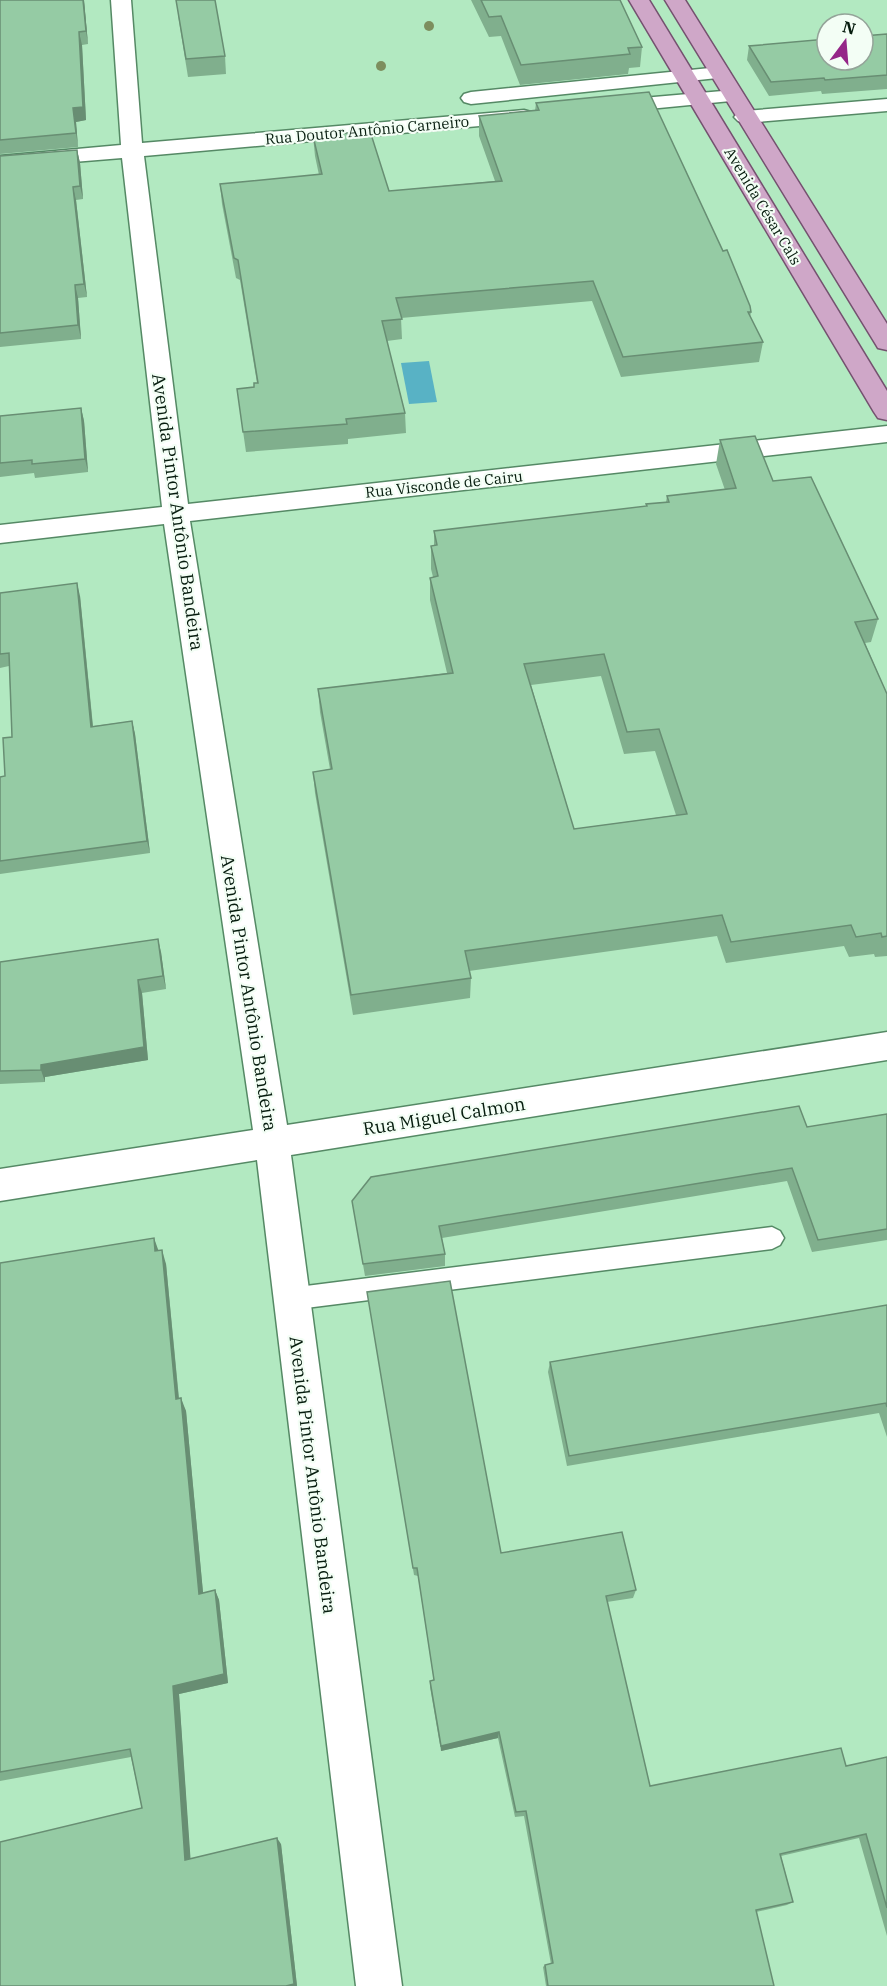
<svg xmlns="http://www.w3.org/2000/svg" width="887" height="1986" viewBox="0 0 887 1986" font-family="'IBM Plex Serif',serif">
<rect width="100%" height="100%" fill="#b2e9c1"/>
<polygon fill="#58b2c5" points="429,361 437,402 409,404 401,363"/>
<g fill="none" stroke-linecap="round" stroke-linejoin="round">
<g stroke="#558965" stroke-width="3">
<polygon id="lane" points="772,1227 780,1231 784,1238 780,1245 772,1249 290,1310 282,1307 278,1299 282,1291 290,1288"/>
</g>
<g stroke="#558965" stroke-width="3">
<g id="street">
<polygon points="111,0 131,0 142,143 524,110 531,112 535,116 531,120 524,122 144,156 188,504 887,426 887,442 190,521 287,1125 887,1032 887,1060 291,1155 402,1986 356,1986 257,1160 0,1201 0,1169 253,1130 164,524 0,543 0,525 162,507 122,158 0,168 0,156 121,145"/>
<polygon points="720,67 727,69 730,73 727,77 471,104 464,102 461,98 464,94 471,92"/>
<polygon points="734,90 741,92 744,96 741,100 608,113 601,111 598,107 601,103 608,101"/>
<polygon points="887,99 887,111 745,123 738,121 734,117 738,113 745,111"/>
</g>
</g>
<g stroke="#74516f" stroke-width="3">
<g id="primary">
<polygon points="629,0 649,0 887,391 887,420 878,418 874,412"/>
<polygon points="665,0 685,0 887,324 887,350 878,348 875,343"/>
</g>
</g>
<use href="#lane" fill="#fff" fill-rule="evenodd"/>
<use href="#street" fill="#fff" fill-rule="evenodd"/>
<use href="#primary" fill="#cfa7c8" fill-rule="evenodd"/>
</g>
<g fill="#7d8e5e">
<circle cx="429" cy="26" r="5"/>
<circle cx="381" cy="66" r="5"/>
</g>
<g fill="#80af8d" fill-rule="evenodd">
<polygon points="0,0 84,0 88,44 82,45 86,120 76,122 78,147 0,154"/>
<polygon points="471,0 620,0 642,47 640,67 629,68 628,74 520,85 501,36 489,37"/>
<polygon points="178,15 225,56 226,74 188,77"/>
<polygon points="887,34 887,89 822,94 821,91 769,96 747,60 749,46"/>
<polygon points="536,103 751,312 750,317 763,342 759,362 621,377 592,301 401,318 402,339 387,341 405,413 406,433 348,439 348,444 246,452 237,389 254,387 257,383 240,280 236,278 222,204 220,184 319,175 315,156 313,136 389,191 495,181 479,136 479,116 535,111"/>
<polygon points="77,150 80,163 83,199 76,200 87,297 78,298 81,339 0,347 0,156"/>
<polygon points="81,408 84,421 88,472 35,478 34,473 0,477 0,416"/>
<path d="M720,440L773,481L878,619L871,642L865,643L887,694V956L875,957L874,954L849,957L844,946L726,963L717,936L469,971L471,978L470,998L353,1015L315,793L313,772L330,769L320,712L318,689L447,673L430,600V578L433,577L431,569V546L434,545V531L646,507V504L666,502L667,496L725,490L716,464ZM601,676L624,754L655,751L676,815L574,829L531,685Z"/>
<polygon points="0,593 80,596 93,726 132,721 135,734 150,853 0,874 0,777 5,776 12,737 9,666 0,668"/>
<polygon points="161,952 166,989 142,993 148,1060 45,1077 45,1082 0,1084 0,962"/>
<polygon points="887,1114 887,1240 812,1252 787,1181 442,1238 445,1254 445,1266 365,1276 352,1201"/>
<polygon points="158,1250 166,1264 179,1398 186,1411 203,1593 215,1590 219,1600 228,1683 179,1694 190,1859 281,1844 297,1986 0,1986 142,1808 131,1757 0,1781 0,1263"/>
<polygon points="367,1292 501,1553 636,1590 633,1598 607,1602 650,1786 846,1766 887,1757 887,1936 859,1838 781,1856 793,1902 787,1905 756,1912 774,1986 546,1986 543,1967 545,1965 551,1964 524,1816 515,1817 498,1738 441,1751 430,1687 430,1681 434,1681 418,1576 414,1575"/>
<polygon points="887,1305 887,1437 879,1413 567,1466 548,1372 550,1362"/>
</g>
<g fill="#688e73">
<polygon points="83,0 84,0 88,44 86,31"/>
<polygon points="79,32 82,45 86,120 76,122 78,147 76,133 73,108"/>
<polygon points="77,150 80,163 83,199 80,186"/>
<polygon points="73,187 76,200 87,297 84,284"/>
<polygon points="75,285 78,298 81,339 78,325"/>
<polygon points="81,408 84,421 88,472 85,459"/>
<polygon points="77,583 80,596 94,739 91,727"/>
<polygon points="132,721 135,734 150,853 147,841"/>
<polygon points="158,939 161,952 166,989 163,976"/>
<polygon points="138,980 142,993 148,1060 45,1077 45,1082 41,1070 41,1065"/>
<polygon points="154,1238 159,1252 155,1251"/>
<polygon points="162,1250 166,1264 180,1412 176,1399"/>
<polygon points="181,1398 186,1411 204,1603 199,1594"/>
<polygon points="215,1590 219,1600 228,1683 179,1694 191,1865 185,1860 173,1686"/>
<polygon points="499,1732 498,1738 441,1751 441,1746"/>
<polygon points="277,1838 281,1844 297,1986 286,1986"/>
</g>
<g fill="#95cba4" stroke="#688e73" stroke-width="1.5" fill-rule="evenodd">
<polygon points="0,0 83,0 86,31 79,32 83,107 73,108 76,133 0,140"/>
<polygon points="176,0 215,0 225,56 186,59"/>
<polygon points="481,0 620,0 642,47 628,48 630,54 521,65 501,16 489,17"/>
<polygon points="887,34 887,75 825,80 824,78 771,82 749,46 827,39 827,60 863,60 863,36"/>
<polygon points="649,92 723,251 727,250 750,306 751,312 748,312 763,342 623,357 593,281 396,298 402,319 382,321 405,413 346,419 347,424 243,432 237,389 254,387 254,383 258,383 238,260 234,258 220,184 322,174 313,136 370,131 389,191 502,181 479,116 539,110 536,103"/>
<polygon points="77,150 80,186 73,187 84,284 75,285 78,325 0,333 0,156"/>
<polygon points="81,408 85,459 32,464 32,460 0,463 0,416"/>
<path d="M755,436L773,481L811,477L878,619L855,622L887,694V936L882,937L881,933L856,937L851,925L731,942L722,915L465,951L471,978L351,995L313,772L332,769L318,689L453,673L430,578L438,576L431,546L437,545L434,531L647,506L646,504L669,502L667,496L736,488L720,440ZM604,654L627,732L659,729L687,814L574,829L524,664Z"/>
<polygon points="77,583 91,727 132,721 147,841 0,861 0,777 5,776 3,738 12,737 9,653 0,654 0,593"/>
<polygon points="158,939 163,976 138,980 144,1047 41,1065 41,1070 0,1071 0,962"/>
<polygon points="799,1106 807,1127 887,1114 887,1229 818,1240 792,1168 439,1226 445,1254 363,1264 352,1201 371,1177"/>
<polygon points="154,1238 155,1251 162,1250 176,1399 181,1398 199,1594 215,1590 224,1674 173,1686 185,1860 277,1838 294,1984 286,1986 0,1986 0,1842 142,1808 130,1749 0,1772 0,1263"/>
<polygon points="450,1281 501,1553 622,1532 636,1590 606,1596 650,1786 841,1748 846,1766 887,1757 887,1908 866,1834 780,1854 793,1902 756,1910 774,1986 548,1986 545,1965 553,1963 526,1811 516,1812 499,1732 441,1746 430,1681 434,1680 417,1568 413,1568 367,1292"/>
<polygon points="887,1305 887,1407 886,1403 569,1456 550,1362"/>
</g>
<g text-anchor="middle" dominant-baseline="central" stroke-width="4.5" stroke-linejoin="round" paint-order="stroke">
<g font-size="15" fill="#061c0e" stroke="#f3fef5">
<text transform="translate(367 130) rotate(-5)">Rua Doutor Antônio Carneiro</text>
<text transform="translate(763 206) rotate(59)">Avenida César Cals</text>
<text transform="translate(444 484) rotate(-6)">Rua Visconde de Cairu</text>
</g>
<g font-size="18" fill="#061c0e" stroke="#f3fef5">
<text transform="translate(178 512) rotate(82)">Avenida Pintor Antônio Bandeira</text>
<text transform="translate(249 993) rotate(81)">Avenida Pintor Antônio Bandeira</text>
<text transform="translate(444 1116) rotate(-9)">Rua Miguel Calmon</text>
<text transform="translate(313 1475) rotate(83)">Avenida Pintor Antônio Bandeira</text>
</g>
</g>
<g transform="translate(845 42) rotate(16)"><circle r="28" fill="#f3fef5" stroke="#94a499" stroke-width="1.5"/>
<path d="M0-4.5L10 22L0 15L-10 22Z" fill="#952788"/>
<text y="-9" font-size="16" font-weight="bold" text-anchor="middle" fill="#061c0e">N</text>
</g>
</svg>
